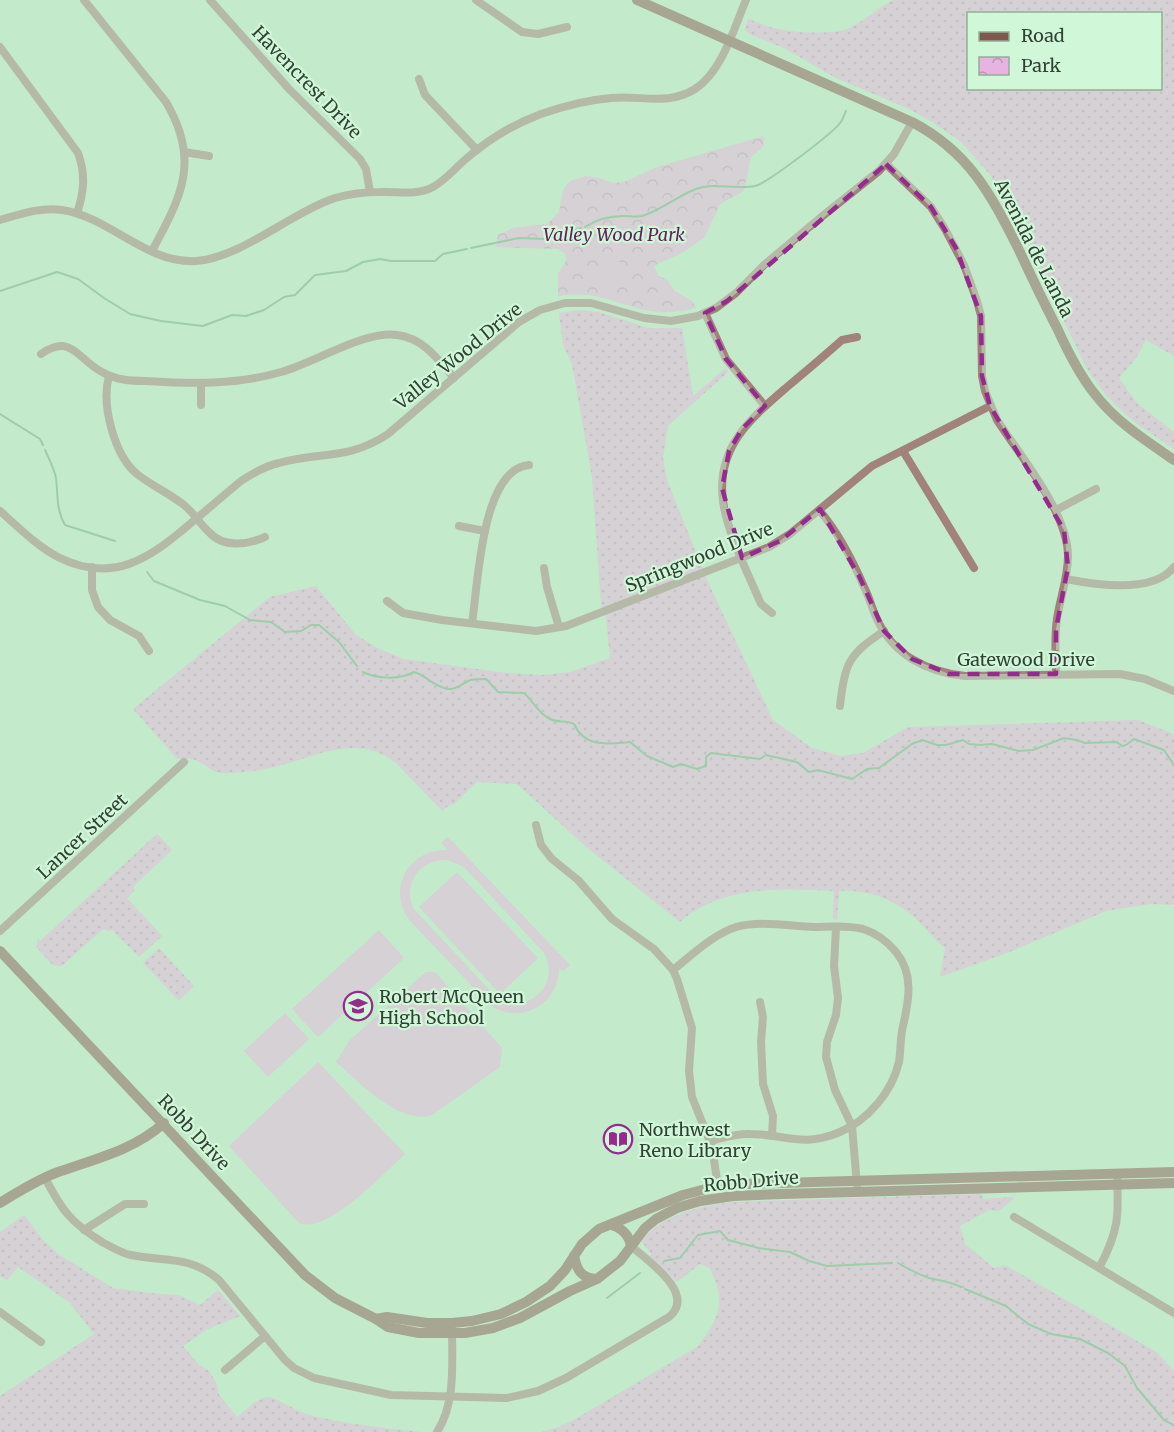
<svg xmlns="http://www.w3.org/2000/svg" width="1174" height="1432" viewBox="0 0 1174 1432" font-family="Merriweather,serif">
<defs>
<pattern id="grass-dots" width="8" height="8" patternUnits="userSpaceOnUse" patternTransform="scale(1.5)"><rect width="8" height="8" fill="#e8b3e1"/><path d="M2 2h.1M6 6h.1" fill="none" stroke="#bd93b7" stroke-width="1.8" stroke-linecap="round"/></pattern>
<pattern id="park-crowns" width="20" height="18" patternUnits="userSpaceOnUse" patternTransform="scale(1.5)"><rect width="20" height="18" fill="#e8b3e1"/><path d="M2 6a3 3 0 1 1 6 0M12 15a3 3 0 1 1 6 0" fill="none" stroke="#bd93b7"/></pattern>
</defs>
<rect width="100%" height="100%" fill="#c4eacc"/>
<g fill="url(#grass-dots)" fill-rule="evenodd">
<path d="M893,0H1174V356L1146,340L1136,358L1119,378L1138,404L1174,432V449L1137,424L1120,409L1105,394L1087,369L1000,188L986,170L960,141L932,122L909,109L836,78L784,48L749,34L745,30L748,18C770,32 819,36 844,30C857,27 879,7 893,0ZM968,14H1160V88H968Z"/>
<path d="M579,310L599,312L649,328H682L693,396L726,368L728,372L668,426L663,458L667,480L707,580L773,720L812,748L841,756L863,753L908,727L1138,720L1174,734V905L1150,904L1106,911L1012,951L940,977L945,948C934,939 925,927 914,917C894,899 866,889 839,891L837,920L833,919L834,891C780,889 723,884 680,922L584,845L517,784L477,782L453,805L451,804L442,811L396,763C358,732 316,757 274,767C258,771 240,773 224,773C211,773 206,764 195,760C190,758 182,759 177,759L133,709L270,597L316,586L356,635L379,649L404,659L507,673L542,675L570,672L610,658L606,619L601,604L592,477L572,364L563,345L559,313Z"/>
<polygon points="157,834 172,850 133,887 135,890 127,898 162,936 139,957 112,930 108,931 103,929 62,966 53,965 36,947 38,939 40,941"/>
<polygon points="159,948 194,986 179,1001 143,963"/>
<path d="M982,1194L983,1199L1013,1197V1199L999,1211L989,1210L960,1226L965,1244L994,1268L1005,1265L1158,1353L1174,1371V1432H542L559,1427L577,1418L697,1347C708,1334 722,1314 719,1295C718,1286 713,1276 710,1268L700,1264L677,1282L650,1256L651,1254L642,1242C655,1216 705,1205 732,1202Z"/>
<path d="M24,1215L44,1241L58,1254L113,1288L150,1293L178,1295L200,1305L218,1290L240,1316L206,1330L183,1346L199,1365L209,1371L217,1384L219,1395L237,1417C245,1411 258,1397 268,1397C276,1397 296,1411 306,1414C344,1424 382,1428 422,1432H0V1396L94,1334L69,1302L18,1267L7,1280L0,1276V1232Z"/>
</g>
<path fill="url(#park-crowns)" d="M764,136V146L751,157L744,191L720,204L704,238L682,253L657,264L654,267L658,275L668,281L675,291L692,301L696,308C683,311 671,313 659,312C621,308 599,288 558,296V274L567,259L564,253L558,249L496,247L498,235L513,228L547,224L559,212L563,190L570,181L586,176L599,178L613,183L624,182L657,167Z"/>
<g fill="#e8b3e1" fill-rule="evenodd">
<polygon points="609,258 620,262 623,277 615,284 599,281 597,270"/>
<path d="M448,837L570,965L563,971L559,968C559,1004 522,1025 491,1006L410,921C386,890 408,848 448,850L441,843ZM447,860L464,867L545,954C560,986 528,1015 498,999L413,908C403,883 420,859 447,860Z"/>
<polygon points="457,872 538,958 500,994 419,907"/>
<polygon points="379,930 404,958 318,1037 292,1009"/>
<path d="M426,972H435L502,1048L500,1067L432,1115C400,1126 359,1082 336,1062L350,1040Z"/>
<polygon points="285,1013 309,1039 268,1077 244,1051"/>
<path d="M318,1062L405,1154C384,1173 327,1235 299,1223L229,1146Z"/>
</g>
<g fill="none" stroke-linecap="round" stroke-linejoin="round">
<g stroke="#70ac7f" stroke-width="2">
<path d="M585,227C597,219 609,216 624,216C630,216 636,217 642,216C662,210 677,196 696,189C714,182 735,190 755,186C766,184 833,133 840,123C843,120 844,115 846,111"/>
<polyline points="471,248 519,238 545,239 581,228"/>
<polyline points="0,291 57,272 78,279 104,298 130,314 161,321 203,326 232,315 246,316 264,310 284,297 295,295 315,275 346,271 363,262 380,259 391,261 435,261 443,254 467,249"/>
<polyline points="0,414 40,439 43,445"/>
<path d="M45,450C49,459 54,468 56,478C58,494 56,510 65,525L115,541"/>
<polyline points="147,572 154,581 200,600 225,606 250,620 271,622 285,632 301,631 311,625 319,625 339,642 357,666"/>
<path d="M363,672C377,679 399,680 414,672C426,675 435,688 449,689C458,690 463,682 471,680C476,679 481,679 486,679L498,692L524,693C533,701 539,714 550,719C558,723 566,720 574,724C585,748 607,744 630,742L647,756L673,767L681,764L697,769L706,766V757L711,753L760,759L766,755L797,762L809,772L818,770L852,779L867,769L879,768L912,744L922,740L937,745H946L963,740L969,744L980,745L992,744L1019,751L1033,750L1064,738L1077,740L1085,743L1117,742L1122,746L1126,745L1134,739L1164,750L1174,765"/>
<polyline points="664,1261 680,1258 698,1235 720,1231 728,1240 759,1248 790,1252 809,1261 827,1266 892,1263"/>
<path d="M898,1263C908,1269 918,1274 929,1278C941,1281 950,1281 961,1287"/>
<polyline points="965,1289 1006,1306 1028,1324 1051,1334 1080,1339 1108,1353 1125,1366 1137,1388 1164,1420 1174,1425"/>
<polyline points="607,1298 640,1273"/>
</g>
<g stroke="#a2827c" stroke-width="8">
<path d="M84,0L166,102C201,161 181,197 152,251"/>
<polyline points="210,0 289,89 360,159 366,169 370,192"/>
<polyline points="476,0 522,32 538,34 567,27"/>
<path d="M0,47L78,153C86,175 84,192 77,213"/>
<polyline points="419,79 425,95 477,150"/>
<polyline points="184,152 209,156"/>
<path d="M886,164L931,207L945,229L964,265L977,301L981,316L982,376L985,391L997,420C1021,457 1068,513 1068,556C1068,578 1060,598 1057,619C1054,637 1056,656 1056,674"/>
<path d="M0,220C21,214 40,207 62,210C110,217 146,264 196,261C241,258 290,213 335,198C349,194 365,192 380,192C398,191 416,196 433,187C446,180 456,167 467,158C489,139 514,124 541,114C564,106 587,100 611,98C641,95 668,106 695,89C722,72 734,28 746,0"/>
<polyline points="705,313 726,359 765,406"/>
<path d="M41,354C72,333 77,359 102,372C116,380 130,381 146,381C192,384 236,385 281,372C314,363 365,330 397,335C423,338 438,359 454,378"/>
<path d="M109,376C101,404 114,455 137,474C152,486 169,493 184,505C193,512 200,524 209,532C223,548 247,545 265,537"/>
<polyline points="201,384 201,405"/>
<polyline points="903,451 974,568"/>
<path d="M819,510C838,532 853,561 865,589C870,599 872,609 877,619C893,655 927,672 965,676L1120,674L1145,679L1174,691"/>
<polyline points="1056,510 1096,489"/>
<path d="M0,511C18,527 37,546 58,557C113,585 150,558 191,523C208,509 224,495 241,481C253,473 265,466 279,463C322,451 347,461 388,434L519,322L540,310L565,303H591L644,318L671,321L698,316L716,308L736,293L764,265L820,218L879,171L894,154L912,122"/>
<polyline points="459,526 485,531"/>
<polyline points="92,567 92,590 98,607 110,620 139,636 149,651"/>
<polyline points="544,568 547,587 559,627"/>
<path d="M1066,579C1096,585 1153,594 1174,567"/>
<polyline points="387,601 403,613 442,620 536,631 566,626 769,547 790,534 872,466 990,406"/>
<path d="M772,613L761,604C748,573 727,533 723,501C716,447 750,419 787,387C805,372 824,356 842,340L857,337"/>
<path d="M472,623C478,586 481,469 529,465"/>
<path d="M840,706C845,663 848,655 884,631"/>
<polyline points="536,825 541,845 552,859 578,880 612,919 654,949 673,970 677,979 692,1028 689,1071 692,1097 712,1147 718,1186"/>
<polyline points="836,927 834,966 838,998 836,1015 827,1042 826,1057 835,1090 852,1126 857,1185"/>
<polyline points="0,931 184,762"/>
<path d="M673,970C692,955 712,935 736,927C759,920 789,926 813,927C829,927 847,925 863,929C876,933 887,941 896,952C914,974 909,1000 903,1026C900,1037 901,1050 899,1062C892,1092 868,1120 840,1132C803,1148 784,1134 750,1134C737,1133 723,1138 710,1141"/>
<polyline points="760,1002 763,1017 761,1042 763,1084 773,1116 772,1136"/>
<path d="M45,1178C62,1210 70,1222 102,1242C112,1247 121,1253 131,1255C165,1262 190,1255 219,1280L285,1360L294,1368L314,1378L391,1395L507,1398L538,1391L566,1378L669,1317C697,1294 648,1261 631,1246"/>
<polyline points="1014,1217 1174,1313"/>
<polyline points="84,1230 125,1204 144,1204"/>
<path d="M1099,1268C1119,1231 1119,1215 1117,1174"/>
<polyline points="0,1312 41,1342"/>
<polyline points="225,1370 265,1336"/>
<path d="M437,1432C456,1403 452,1362 452,1328"/>
</g>
<g stroke="#83564d" stroke-width="10">
<path d="M637,0L912,122C969,152 990,193 1018,248C1031,276 1044,303 1058,330C1068,352 1079,374 1094,393C1116,422 1145,440 1174,460"/>
<polyline points="0,951 305,1275 335,1298 376,1319 388,1327 419,1333 465,1333 493,1328 520,1318 570,1291 597,1279 620,1261 645,1228 656,1219 677,1208 700,1201 733,1196 782,1194 1174,1183"/>
<path d="M0,1203C19,1191 37,1180 58,1172C95,1159 134,1150 164,1123"/>
<path d="M611,1225C622,1228 629,1235 631,1246"/>
<path d="M574,1256C577,1270 581,1278 596,1279"/>
<polyline points="376,1319 387,1317 427,1323 452,1323 472,1321 501,1314 526,1302 550,1286 565,1270 582,1244 599,1229 683,1195 713,1187 744,1184 1174,1172"/>
</g>
</g>
<path d="M0 0H1174V1432H0ZM886,164L931,207L956,248L981,316L982,376L990,406L1064,530L1068,567L1056,629V674H949L912,659L884,631L859,576L820,509L780,541L742,558L722,488L729,451L742,429L765,406L726,359L705,313L727,301Z" fill="#c4eacc" fill-opacity=".55" fill-rule="evenodd"/>
<path fill="none" stroke="#962b8e" stroke-width="4.5" stroke-dasharray="12 8" stroke-linejoin="round" d="M886,164L931,207L956,248L981,316L982,376L990,406L1064,530L1068,567L1056,629V674H949L912,659L884,631L859,576L820,509L780,541L742,558L722,488L729,451L742,429L765,406L726,359L705,313L727,301Z"/>
<defs>
<g id="school-ring" transform="scale(1.5)"><circle r="9.5" fill="#d1f7d9" stroke="#962b8e" stroke-width="1.5"/><path d="M0-5L7-2L0 1L-7-2ZM-4 1L0 2.5L4 1V4Q0 6-4 4Z" fill="#962b8e"/></g>
<g id="library-ring" transform="scale(1.5)"><circle r="9.5" fill="#d1f7d9" stroke="#962b8e" stroke-width="1.5"/><path d="M-6-4Q-3-5.5-.7-3.5V5Q-3 3-6 4ZM6-4Q3-5.5 .7-3.5V5Q3 3 6 4Z" fill="#962b8e"/></g>
</defs>
<g fill-rule="evenodd">
<use href="#school-ring" x="358" y="1006"/>
<use href="#library-ring" x="618" y="1139"/>
</g>
<g text-anchor="middle" dominant-baseline="central" stroke-width="4.5" stroke-linejoin="round" paint-order="stroke">
<g font-size="18" fill="#324135" stroke="#d1f7d9">
<text transform="translate(307 82) rotate(46)">Havencrest Drive</text>
<text transform="translate(1034 248) rotate(63)">Avenida de Landa</text>
<text transform="translate(458 356) rotate(-39)">Valley Wood Drive</text>
<text transform="translate(699 557) rotate(-22)">Springwood Drive</text>
<text x="1026" y="659">Gatewood Drive</text>
<text transform="translate(82 836) rotate(-43)">Lancer Street</text>
<text transform="translate(194 1132) rotate(47)">Robb Drive</text>
<text transform="translate(751 1181) rotate(-5)">Robb Drive</text>
</g>
<g font-size="18" font-style="italic" fill="#63225e" stroke="#d1f7d9">
<text x="614" y="234">Valley Wood Park</text>
</g>
<g font-size="18" fill="#324135" stroke="#d1f7d9" text-anchor="start">
<text x="379" y="996">Robert McQueen<tspan x="379" dy="21">High School</tspan></text>
<text x="639" y="1129">Northwest<tspan x="639" dy="21">Reno Library</tspan></text>
</g>
</g>
<rect x="967" y="12" width="195" height="78" fill="#d1f7d9" stroke="#91ae97" stroke-width="1.5"/>
<rect x="979" y="32" width="30" height="9" fill="#83564d" stroke="#91ae97" stroke-width="1.5"/>
<text x="1021" y="42" font-size="18" fill="#324135">Road</text>
<rect x="979" y="57" width="30" height="18" fill="url(#park-crowns)" stroke="#91ae97" stroke-width="1.5"/>
<text x="1021" y="72" font-size="18" fill="#324135">Park</text>
</svg>
